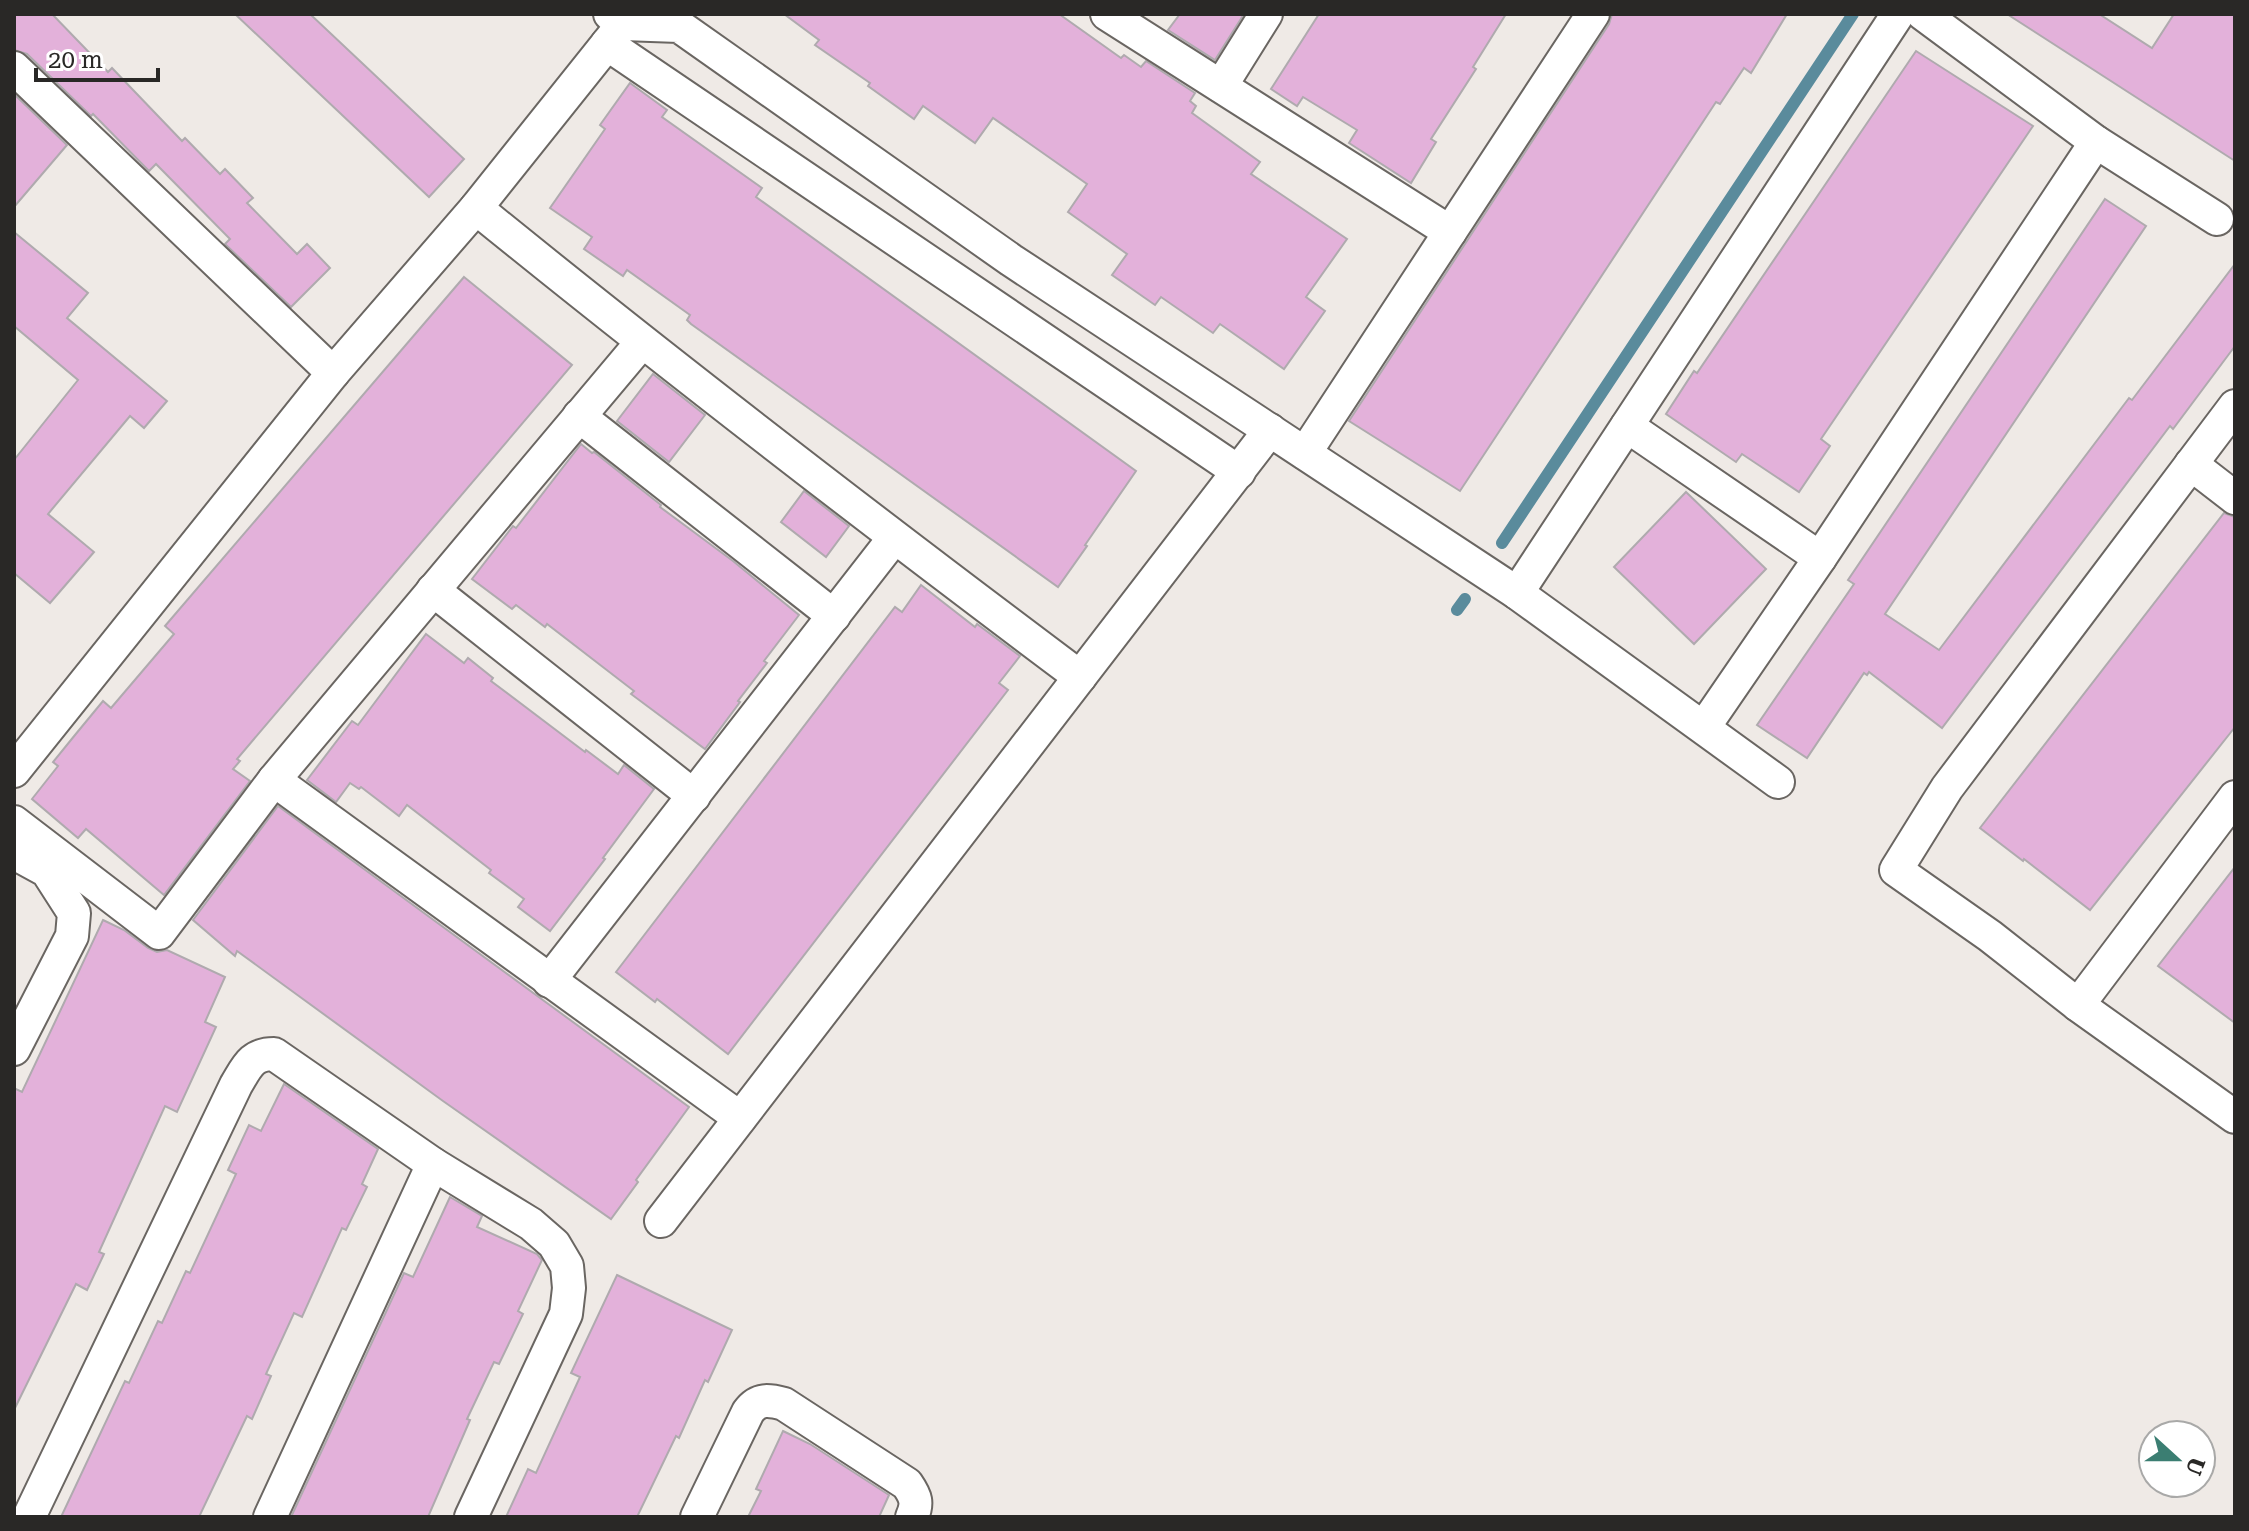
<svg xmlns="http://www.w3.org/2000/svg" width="2249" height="1531" viewBox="0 0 2249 1531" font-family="'Roboto Serif',serif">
<rect width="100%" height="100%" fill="#efeae6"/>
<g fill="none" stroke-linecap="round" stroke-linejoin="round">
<g stroke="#5a8b9c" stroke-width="12">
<polyline points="1502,543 1853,14"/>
<polyline points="1457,610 1465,599"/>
</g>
</g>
<g fill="#e3b1da" stroke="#afaaae" stroke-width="2">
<polygon points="14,14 52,14 108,72 112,68 182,141 185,138 220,174 225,169 253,198 247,203 297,254 307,244 330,268 291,307 225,244 230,239 156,164 149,171 93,114 91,116 27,54 14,50"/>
<polygon points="235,14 310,14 464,159 429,197"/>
<polygon points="784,14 1059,14 1121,58 1124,55 1141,67 1146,61 1195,93 1190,101 1196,106 1192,113 1260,162 1251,174 1347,239 1306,297 1325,311 1284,369 1220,324 1213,333 1161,297 1155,305 1112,275 1127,254 1068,212 1087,184 993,118 975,143 923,106 914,119 868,86 870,83 815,45 819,40"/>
<polygon points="1180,14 1244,14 1215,60 1168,30"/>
<polygon points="1319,14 1506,14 1473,67 1476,69 1431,139 1436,142 1411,183 1349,143 1357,130 1303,97 1297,106 1271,89"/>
<polygon points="1612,14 1787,14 1751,73 1744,68 1720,104 1716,102 1460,491 1349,421 1609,24"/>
<polygon points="2007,14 2099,14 2152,48 2174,14 2235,14 2235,161"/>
<polygon points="1916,51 2033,126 1821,439 1830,446 1799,492 1742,454 1736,462 1666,414 1694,371 1697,373"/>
<polygon points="630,83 667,110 662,117 762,188 756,197 1136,471 1085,545 1087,546 1058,587 691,324 687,320 690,315 627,270 623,276 584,249 592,237 550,208 605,129 600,125"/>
<polygon points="14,94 67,145 14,207"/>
<polygon points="2105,199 2146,226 1885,614 1939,650 2129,398 2132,400 2235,264 2235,346 2173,429 2170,426 1942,728 1869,672 1867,675 1864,673 1807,758 1757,725 1854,584 1848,580"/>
<polygon points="14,232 88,293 67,318 167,401 144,428 130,416 48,514 94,552 50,603 14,573 14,460 78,380 14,326"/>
<polygon points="464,277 572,365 237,759 240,761 233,769 250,781 164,895 86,829 78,838 32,799 58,766 53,762 75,735 103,701 111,708 174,634 165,626"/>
<polygon points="653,374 705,415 669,462 617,421"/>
<polygon points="581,444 592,453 594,452 661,505 660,507 733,561 799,615 764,661 767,663 738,701 740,702 705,749 631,694 634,691 547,624 545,627 516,605 512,609 472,579 513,526 516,528"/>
<polygon points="804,491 849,526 826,557 781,522"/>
<polygon points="1686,492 1766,569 1694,644 1614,567"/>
<polygon points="2224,513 2235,517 2235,727 2090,910 2024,859 2023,861 1980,828"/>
<polygon points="921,585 975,627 977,624 1020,656 999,683 1008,690 728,1054 657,999 655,1002 616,972 895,607 902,612"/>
<polygon points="426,634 464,663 468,658 493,678 491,681 585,752 586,750 618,774 624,765 654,789 603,858 605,859 550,931 518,907 524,899 489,873 491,870 407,805 399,816 361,787 359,789 350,783 336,802 307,780 352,721 358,725"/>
<polygon points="278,806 689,1107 636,1180 638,1182 611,1219 443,1101 237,951 235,956 193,920"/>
<polygon points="2235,867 2235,1023 2158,966"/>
<polygon points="103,920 124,930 148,948 157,952 167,950 225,977 205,1022 216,1027 177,1112 165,1106 99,1252 104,1254 87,1290 76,1284 14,1410 14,1088 22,1092"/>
<polygon points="284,1084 378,1149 362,1184 367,1187 346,1230 342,1228 302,1317 294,1313 266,1374 271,1376 252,1419 247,1416 199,1517 61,1517 125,1381 129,1383 158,1321 162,1323 186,1271 190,1273 236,1174 228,1170 249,1125 261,1131"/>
<polygon points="450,1197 482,1216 477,1227 537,1254 542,1260 518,1311 523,1314 499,1364 494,1362 467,1419 470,1420 428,1517 291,1517 404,1273 413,1277"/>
<polygon points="617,1275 732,1330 708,1382 705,1380 679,1438 676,1436 637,1517 506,1517 528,1469 536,1473 580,1377 571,1373"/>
<polygon points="783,1431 810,1444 889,1495 879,1517 748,1517 761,1491 756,1489"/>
</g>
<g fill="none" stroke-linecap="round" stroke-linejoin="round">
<g stroke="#6a6662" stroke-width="36">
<g id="street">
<polyline points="610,14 623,24 679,26 1011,260 1517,593 1778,782"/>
<polyline points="1107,14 1450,232"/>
<polyline points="1923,14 2096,142 2217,219"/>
<polyline points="607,44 1239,472"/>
<polyline points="14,68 333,373"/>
<polyline points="1221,86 1266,14"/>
<path d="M476,208C674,369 876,524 1080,677"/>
<polyline points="2235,406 1947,788 1896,870 1990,936 2078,1005 2235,1117"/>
<polyline points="579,416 834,616"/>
<polyline points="1627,426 1820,558"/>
<polyline points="1305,453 1593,14"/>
<polyline points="2191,464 2235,498"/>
<polyline points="433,590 694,796"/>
<polyline points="1517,593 1898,14"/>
<polyline points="1704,727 1820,558 2096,142"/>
<polyline points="14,771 333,373 476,208 623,24"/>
<polyline points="274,780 740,1118"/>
<polyline points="14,822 159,933 274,780 642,342"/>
<polyline points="14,853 47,871 74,913 72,936 14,1049"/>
<polyline points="549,981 894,538"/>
<polyline points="2078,1005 2235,797"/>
<polyline points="661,1221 1270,430"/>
<path d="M29,1517L236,1085C247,1067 251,1054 274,1054L433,1164L531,1224L554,1244L567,1266L569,1288L566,1314L471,1517"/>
<polyline points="270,1517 433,1164"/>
<path d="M697,1517L748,1412C758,1398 769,1400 784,1404L907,1484C916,1497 918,1503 912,1517"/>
</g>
</g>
<use href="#street" stroke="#fff" stroke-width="32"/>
</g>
<rect width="2249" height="1531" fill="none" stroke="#292826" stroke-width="32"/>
<g transform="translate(2177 1459) rotate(111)"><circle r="38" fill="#ffffff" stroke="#a9a9a8" stroke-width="2"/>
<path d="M0-6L14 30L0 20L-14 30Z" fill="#3b7e72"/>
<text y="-12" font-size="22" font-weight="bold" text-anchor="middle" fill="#292826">U</text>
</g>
<path d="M36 68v12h122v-12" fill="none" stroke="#292826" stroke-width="4"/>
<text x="48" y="68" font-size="24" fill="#292826" stroke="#ffffff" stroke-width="6" paint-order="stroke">20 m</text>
</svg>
